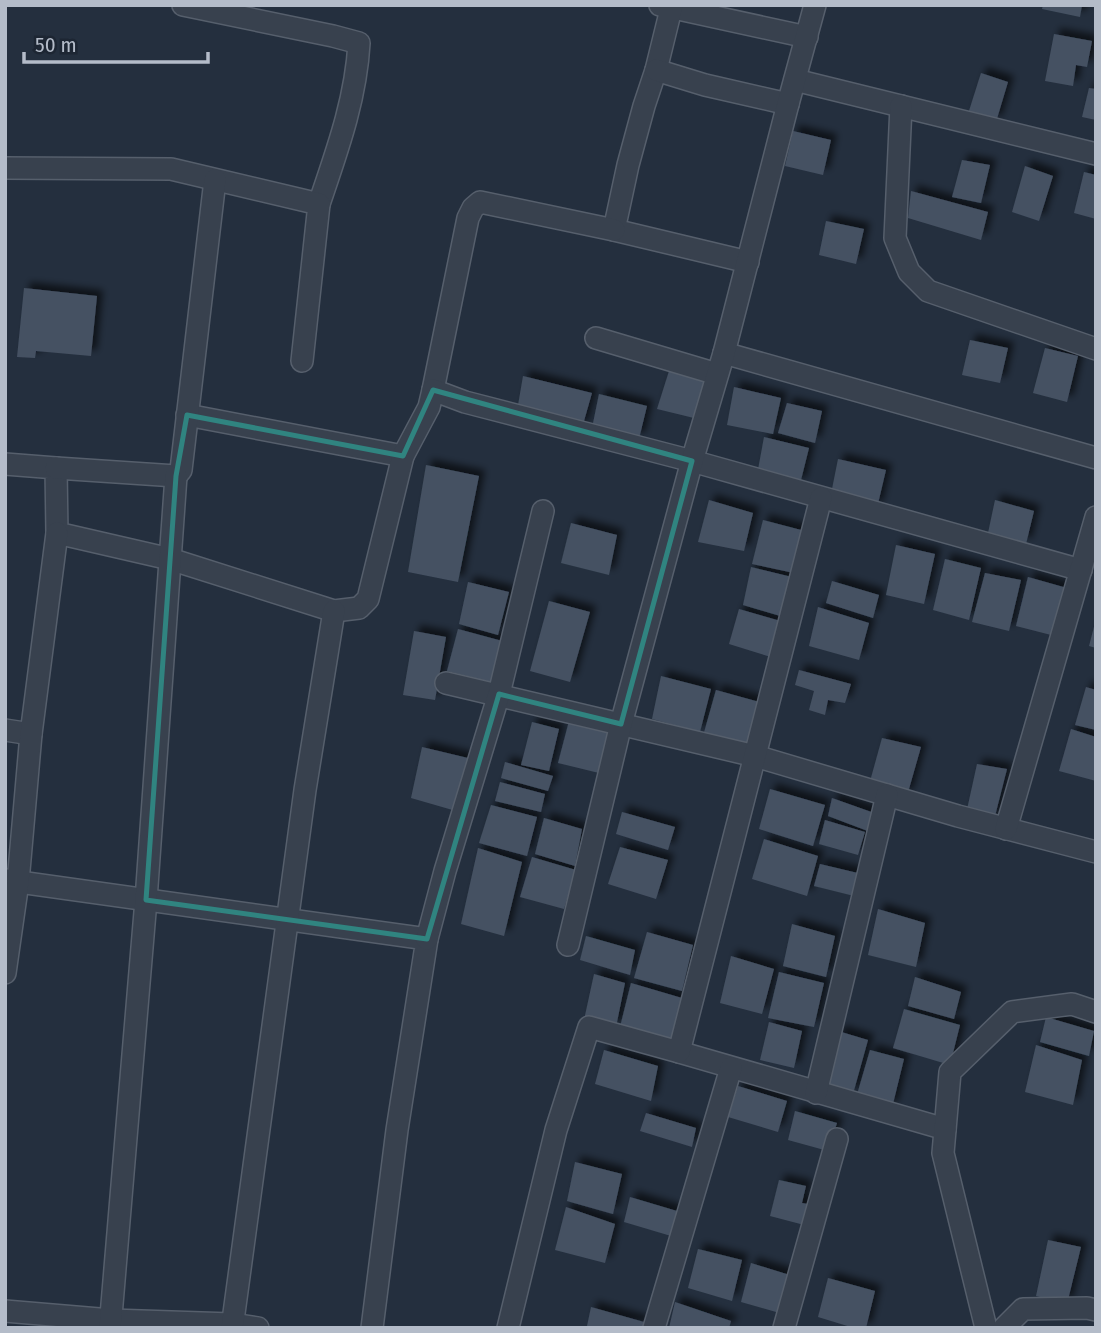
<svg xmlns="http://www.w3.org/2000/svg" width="1101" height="1333" viewBox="0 0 1101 1333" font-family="'Fira Sans Condensed',sans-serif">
<defs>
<filter id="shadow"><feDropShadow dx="6" dy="-6" stdDeviation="3.5" flood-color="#0009"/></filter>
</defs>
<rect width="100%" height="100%" fill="#242f3e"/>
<g fill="#455162" filter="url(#shadow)">
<polygon points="1043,5 1082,5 1080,17 1042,9"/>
<polygon points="1054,34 1092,41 1087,67 1076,65 1073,86 1045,81"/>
<polygon points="981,73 1008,82 996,122 968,114"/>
<polygon points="1089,88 1096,89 1096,120 1082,117"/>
<polygon points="793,131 831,140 823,175 785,166"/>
<polygon points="962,160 990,165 981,203 952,197"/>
<polygon points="1025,166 1053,176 1039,221 1012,212"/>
<polygon points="1084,172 1096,175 1096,219 1074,213"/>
<polygon points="911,191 988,212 981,240 908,218"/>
<polygon points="826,221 864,229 856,264 819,255"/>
<polygon points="24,288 97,296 91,356 36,351 35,358 17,357"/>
<polygon points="970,340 1008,348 1000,383 962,375"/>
<polygon points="1045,348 1078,356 1067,402 1033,393"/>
<polygon points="669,371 709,383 698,419 657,409"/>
<polygon points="523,376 592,393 582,428 517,411"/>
<polygon points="734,387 781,398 773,434 727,425"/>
<polygon points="599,394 647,406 639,439 592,428"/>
<polygon points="787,403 822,411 815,443 778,433"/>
<polygon points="764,437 809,448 800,484 757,475"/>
<polygon points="838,459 886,470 877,508 831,494"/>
<polygon points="426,465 479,476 458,582 408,572"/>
<polygon points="709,500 753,513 744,551 698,542"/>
<polygon points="995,500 1034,511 1026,544 988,533"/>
<polygon points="763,520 805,531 794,573 752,564"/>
<polygon points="571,523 617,535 609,575 561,563"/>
<polygon points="896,545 935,554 924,604 886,595"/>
<polygon points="945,559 981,568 969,620 933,610"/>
<polygon points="751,567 796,578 787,618 743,605"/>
<polygon points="985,573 1021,580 1009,631 972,622"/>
<polygon points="1028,577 1067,588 1055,636 1016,626"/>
<polygon points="832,581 879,595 873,618 826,603"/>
<polygon points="468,582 509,592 498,635 459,624"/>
<polygon points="549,601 590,612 570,682 530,671"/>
<polygon points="818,607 869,623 859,660 809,646"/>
<polygon points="739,609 784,622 774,658 729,644"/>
<polygon points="1095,623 1096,624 1096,648 1089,646"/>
<polygon points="458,629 506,642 495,683 447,671"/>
<polygon points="414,631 446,637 435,700 403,695"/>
<polygon points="799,670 851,684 845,703 828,700 825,715 809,710 814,691 795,685"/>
<polygon points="661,676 711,689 700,732 652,719"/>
<polygon points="1086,687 1096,690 1096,730 1075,725"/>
<polygon points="716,690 763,703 752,749 703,736"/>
<polygon points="569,721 611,732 599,773 558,763"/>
<polygon points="532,722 559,729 549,771 521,765"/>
<polygon points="1071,729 1096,737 1096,781 1059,771"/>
<polygon points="882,738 921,747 907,796 869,785"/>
<polygon points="422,747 468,758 456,811 411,798"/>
<polygon points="505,762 553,776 548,791 501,778"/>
<polygon points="977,764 1007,769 994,820 966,814"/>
<polygon points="500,782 545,794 541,812 495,801"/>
<polygon points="770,789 825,805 813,846 759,829"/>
<polygon points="832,798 877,814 873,833 828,816"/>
<polygon points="491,805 537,817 527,856 479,843"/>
<polygon points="622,812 675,827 668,850 616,834"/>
<polygon points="544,818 582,829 575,866 535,854"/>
<polygon points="825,820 865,832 858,855 819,844"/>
<polygon points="764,839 818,856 807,896 752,879"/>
<polygon points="620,847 668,860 656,899 608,884"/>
<polygon points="478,848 522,862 504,936 461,924"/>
<polygon points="532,857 576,870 564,909 520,897"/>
<polygon points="820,864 862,874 854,896 814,886"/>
<polygon points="878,909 925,923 916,967 868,955"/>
<polygon points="792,924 835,936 826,977 783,966"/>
<polygon points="647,932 693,945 682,991 634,978"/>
<polygon points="586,936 635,950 630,975 580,960"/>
<polygon points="731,956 774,969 762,1014 720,1003"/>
<polygon points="779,972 824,983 814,1027 768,1018"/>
<polygon points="594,974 625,983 616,1027 584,1020"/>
<polygon points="915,977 961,992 954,1019 908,1006"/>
<polygon points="631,983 682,998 672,1041 620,1027"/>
<polygon points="904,1009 960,1025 950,1065 893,1048"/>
<polygon points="1046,1017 1094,1031 1089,1056 1040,1042"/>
<polygon points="769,1022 802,1031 794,1068 760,1060"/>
<polygon points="838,1031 868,1040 853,1094 824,1084"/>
<polygon points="1036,1045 1082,1060 1073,1105 1025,1092"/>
<polygon points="604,1050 658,1066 651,1101 595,1084"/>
<polygon points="870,1050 904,1059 892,1108 856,1098"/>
<polygon points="738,1086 787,1101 778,1132 728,1117"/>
<polygon points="795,1111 837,1123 828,1151 788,1140"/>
<polygon points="646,1113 696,1128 692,1147 640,1131"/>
<polygon points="575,1162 622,1174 613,1214 567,1201"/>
<polygon points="779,1180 806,1186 802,1203 814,1205 808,1226 770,1216"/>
<polygon points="630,1197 677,1211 671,1236 624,1222"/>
<polygon points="566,1207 615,1224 605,1263 555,1250"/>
<polygon points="1048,1240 1081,1247 1067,1304 1036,1296"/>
<polygon points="698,1249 742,1260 732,1301 688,1288"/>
<polygon points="751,1263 793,1276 783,1314 741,1302"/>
<polygon points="828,1278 875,1291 866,1328 854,1328 818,1317"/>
<polygon points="675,1302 731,1321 729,1328 669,1328"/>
<polygon points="591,1307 644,1322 643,1328 593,1328 587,1326"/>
</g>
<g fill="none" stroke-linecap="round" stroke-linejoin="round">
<g stroke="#565f6c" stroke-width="24">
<g id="street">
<path d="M183,5L333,36L359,43C356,99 337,151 319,204"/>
<polyline points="660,5 807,37"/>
<polyline points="672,5 656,70 644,106 628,165 614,230 748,262"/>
<polyline points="656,70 705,85 788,104"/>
<polyline points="795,80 1096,154"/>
<polyline points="901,106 895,238 909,272 928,291 1096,349"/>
<polyline points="5,168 171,169 319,204 302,361"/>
<polyline points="596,338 717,374"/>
<polyline points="724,353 1096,458"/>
<polyline points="433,390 468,218 473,208 480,202 614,230"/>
<polyline points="187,415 403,456"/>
<polyline points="5,464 56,468 57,533 170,559 334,611 359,608 368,599 403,456 429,407 433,390 465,402 692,461 1081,570"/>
<polyline points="56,468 176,476 181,470 215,180"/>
<polyline points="446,683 755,756 958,816 1096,852"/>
<polyline points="5,730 31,734"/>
<polyline points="1006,829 1096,517"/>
<polyline points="5,880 427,939 397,1130 372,1328"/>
<polyline points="427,939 445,871 499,694 543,511"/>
<polyline points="568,945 621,724 692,461 724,353 788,104 815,5"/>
<polyline points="5,973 18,882 31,734 57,533"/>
<polyline points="679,1052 945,1129"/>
<polyline points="816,1093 887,795"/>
<polyline points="5,1311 111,1320 232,1324 258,1328"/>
<polyline points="110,1328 146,900 176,476"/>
<polyline points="232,1328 305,790 334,611"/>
<polyline points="508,1328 556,1130 589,1027 679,1052 821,498"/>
<polyline points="654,1328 731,1068"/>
<polyline points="784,1328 837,1139"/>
<polyline points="986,1328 943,1153 950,1072 1012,1012 1072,1004 1096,1012"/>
<polyline points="1004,1328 1023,1309 1087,1308 1096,1310"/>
</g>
</g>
<use href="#street" stroke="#38414e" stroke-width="21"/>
</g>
<path fill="none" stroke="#308480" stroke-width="5" stroke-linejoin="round" d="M433,390L692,461L621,724L499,694L427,939L146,900L176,476L187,415L403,456Z"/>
<rect width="1101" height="1333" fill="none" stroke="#b4bcc9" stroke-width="14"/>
<path d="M24 52v10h184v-10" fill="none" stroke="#b4bcc9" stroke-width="3.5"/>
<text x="35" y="52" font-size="21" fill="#b4bcc9" stroke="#1d2633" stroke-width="5" paint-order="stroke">50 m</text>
</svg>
